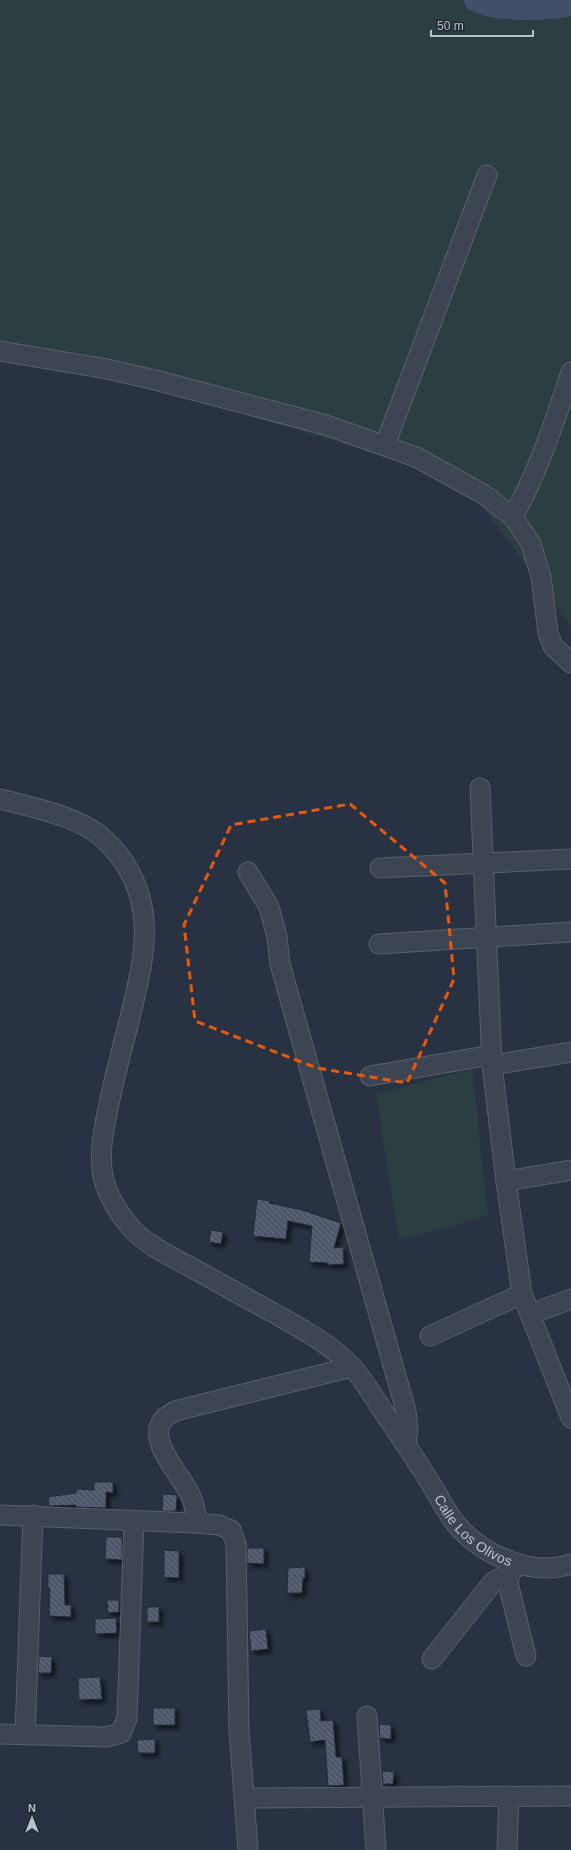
<svg xmlns="http://www.w3.org/2000/svg" width="571" height="1850" viewBox="0 0 571 1850" font-family="Helvetica,sans-serif">
<defs>
<pattern id="building-back-hatch" width="6" height="6" patternUnits="userSpaceOnUse"><rect width="6" height="6" fill="#50596b"/><path d="M-1 5l2 2M0 0l6 6M5-1l2 2" fill="none" stroke="#676f7f"/></pattern>
<filter id="shadow"><feDropShadow dx="3.5" dy="3.5" stdDeviation="2" flood-color="#0009"/></filter>
</defs>
<rect width="100%" height="100%" fill="#293242"/>
<g fill="#2b3f43">
<polygon points="0,0 571,0 571,626 463,480 0,341"/>
<polygon points="472,1069 488,1216 399,1240 376,1094"/>
</g>
<g fill="none" stroke-linecap="round" stroke-linejoin="round">
<path stroke="#404f6a" stroke-width="24" d="M476,0C501,11 545,9 571,4"/>
</g>
<g fill="url(#building-back-hatch)" stroke="#242c39" filter="url(#shadow)">
<polygon points="257,1199 270,1201 269,1203 302,1210 341,1223 334,1248 343,1247 344,1264 328,1265 328,1263 309,1262 312,1226 288,1221 286,1239 253,1236"/>
<polygon points="211,1230 223,1232 221,1244 209,1242"/>
<polygon points="94,1482 113,1482 113,1493 106,1492 106,1508 76,1507 76,1505 49,1506 48,1497 76,1493 77,1489 94,1490"/>
<polygon points="163,1494 177,1495 176,1511 162,1511"/>
<polygon points="106,1537 122,1537 122,1560 105,1559"/>
<polygon points="247,1548 264,1548 264,1564 247,1563"/>
<polygon points="164,1550 179,1551 179,1578 164,1577"/>
<polygon points="305,1567 305,1578 303,1578 302,1593 287,1593 288,1568"/>
<polygon points="48,1574 64,1574 65,1605 71,1605 71,1617 49,1616 50,1588 48,1588"/>
<polygon points="107,1600 119,1600 119,1612 108,1613"/>
<rect x="147" y="1607" width="12" height="15"/>
<polygon points="116,1618 117,1633 95,1634 95,1619"/>
<polygon points="266,1629 268,1649 251,1651 249,1631"/>
<polygon points="39,1656 52,1657 51,1673 38,1673"/>
<polygon points="100,1677 102,1699 79,1700 78,1678"/>
<rect x="153" y="1708" width="22" height="17"/>
<polygon points="320,1709 321,1721 333,1720 336,1757 342,1757 344,1785 328,1786 325,1740 310,1742 306,1710"/>
<polygon points="379,1724 391,1725 391,1739 380,1738"/>
<polygon points="155,1739 155,1753 138,1753 137,1740"/>
<polygon points="382,1771 394,1772 393,1784 383,1784"/>
</g>
<g fill="none" stroke-linecap="round" stroke-linejoin="round">
<g stroke="#59606c" stroke-width="21">
<g id="minor">
<polyline points="0,351 107,369 159,381 326,425 416,457 483,494 513,517 531,544 541,577 548,633 553,646 571,663"/>
<polyline points="385,445 487,175"/>
<path d="M513,517C539,470 554,423 571,372"/>
<polyline points="480,788 492,1065 506,1181 522,1294 571,1418"/>
<path id="s1" d="M0,799C32,807 66,814 94,831C103,837 111,846 118,854C157,904 145,956 131,1013C124,1042 116,1070 110,1099C104,1128 95,1164 108,1192C114,1205 122,1218 132,1229C148,1246 172,1257 192,1268C218,1282 244,1297 270,1311C298,1327 330,1343 352,1367C363,1379 372,1394 381,1408C399,1434 416,1460 433,1487C440,1499 447,1513 456,1524C482,1555 531,1577 571,1564"/>
<polyline points="380,868 571,859"/>
<polyline points="248,872 269,907 277,937 280,964 406,1411 408,1430 406,1444"/>
<polyline points="379,944 571,932"/>
<polyline points="492,1065 571,1052"/>
<polyline points="370,1076 491,1055"/>
<polyline points="506,1181 571,1170"/>
<polyline points="531,1314 571,1299"/>
<polyline points="430,1336 522,1294"/>
<polyline points="0,1515 196,1523 219,1525 231,1530 236,1544 239,1730 248,1850"/>
<path d="M196,1523C196,1515 195,1507 192,1499C185,1478 147,1444 162,1421C164,1417 171,1414 175,1411L352,1367"/>
<polyline points="517,1566 510,1573 508,1583 526,1656"/>
<polyline points="432,1659 493,1582 510,1573"/>
<polyline points="367,1716 376,1850"/>
<polyline points="0,1734 106,1737 121,1733 127,1718 134,1521"/>
<polyline points="25,1735 33,1515"/>
<polyline points="245,1798 571,1796"/>
<polyline points="507,1850 509,1796"/>
</g>
</g>
<use href="#minor" stroke="#3e4552" stroke-width="19"/>
</g>
<path fill="none" stroke="#e8590c" stroke-width="3" stroke-dasharray="8 5" stroke-linejoin="round" d="M350,804L445,883L454,979L407,1083L317,1068L195,1021L184,925L231,825Z"/>
<g text-anchor="middle" dominant-baseline="central" stroke-width="4" stroke-linejoin="round" paint-order="stroke">
<g font-size="14" fill="#bbc0cc" stroke="#222a38">
<text stroke="none"><textPath href="#s1" startOffset="993">Calle Los Olivos</textPath></text>
</g>
</g>
<g transform="translate(32 1818)" stroke="#222a38" stroke-width="3" paint-order="stroke">
<path d="M0-3L7 15L0 10L-7 15Z" fill="#bbc0cc"/>
<text y="-6" font-size="11" font-weight="bold" text-anchor="middle" fill="#bbc0cc">N</text>
</g>
<path d="M431 30v6h102v-6" fill="none" stroke="#bbc0cc" stroke-width="2"/>
<text x="437" y="30" font-size="12" fill="#bbc0cc" stroke="#222a38" stroke-width="3" paint-order="stroke">50 m</text>
</svg>
